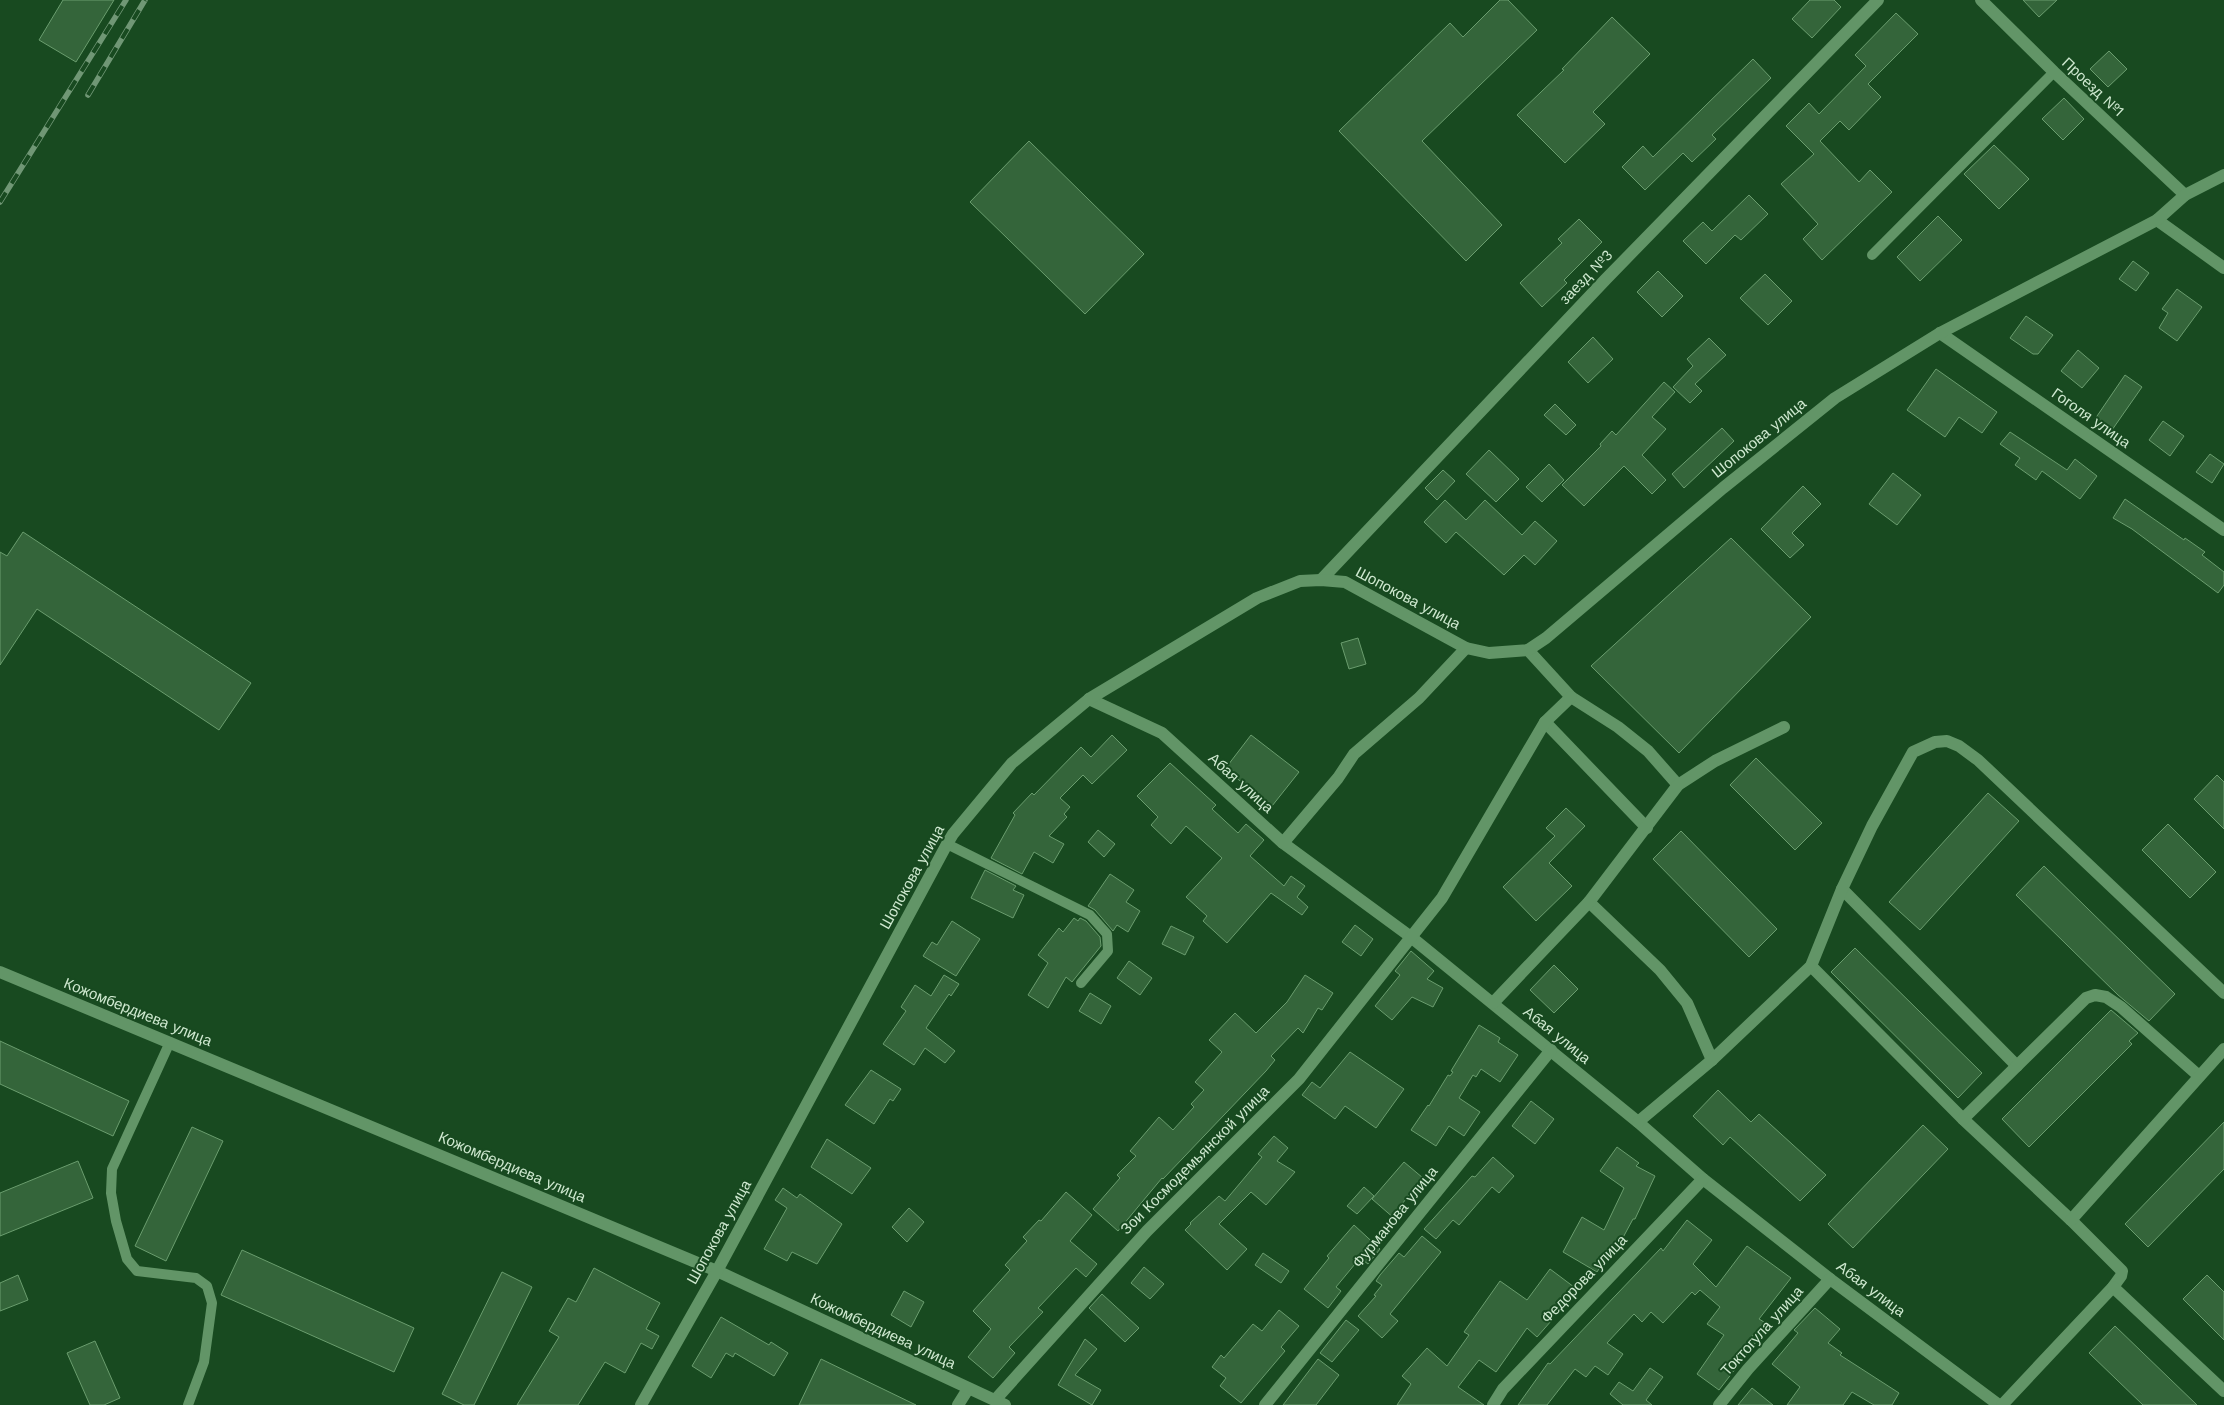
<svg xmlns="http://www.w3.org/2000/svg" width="2224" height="1405" viewBox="0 0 2224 1405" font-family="'Work Sans',sans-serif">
<rect width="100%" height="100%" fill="#184a20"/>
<g fill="#34653a" stroke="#6a9d6e">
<polygon points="63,0 114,0 76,62 39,40"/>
<polygon points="1500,0 1508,0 1537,30 1422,141 1502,225 1466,261 1339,131 1450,23 1463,37"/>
<polygon points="1810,0 1834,0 1841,7 1812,38 1792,19"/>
<polygon points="2023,0 2057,0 2039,17"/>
<polygon points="1896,13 1918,34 1868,84 1881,97 1849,130 1840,121 1820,141 1859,182 1870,170 1892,192 1822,260 1803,239 1818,224 1781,184 1814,154 1786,126 1809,103 1819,114 1866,66 1855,55"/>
<polygon points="1612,17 1650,54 1593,112 1605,124 1565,163 1517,115 1564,70 1562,69"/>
<polygon points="2109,51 2127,69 2108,87 2090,69"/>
<polygon points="1753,59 1771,78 1712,135 1716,139 1692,162 1683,153 1645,190 1622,167 1643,146 1653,157"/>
<polygon points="2064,98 2084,119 2063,140 2042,119"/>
<polygon points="1029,141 1144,254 1085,314 970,202"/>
<polygon points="1994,145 2029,179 1999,209 1964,174"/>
<polygon points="1749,195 1768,214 1741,240 1735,235 1706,264 1683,241 1703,222 1712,231"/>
<polygon points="1938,216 1962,240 1920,281 1897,257"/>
<polygon points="1579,219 1602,242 1564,280 1567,283 1542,307 1520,283 1562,243 1558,239"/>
<polygon points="2133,261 2149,273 2136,291 2119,279"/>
<polygon points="1658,271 1683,296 1662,317 1637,292"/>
<polygon points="1765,274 1792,301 1768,325 1740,298"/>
<polygon points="2177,289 2202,307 2177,341 2159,328 2168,313 2162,309"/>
<polygon points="2026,316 2053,335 2038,354 2033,354 2010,338"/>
<polygon points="1593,337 1613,359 1588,383 1568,362"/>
<polygon points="1709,338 1726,355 1695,384 1702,391 1690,403 1673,387 1693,366 1687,359"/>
<polygon points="2078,350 2099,368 2082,388 2061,371"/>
<polygon points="1936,369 1997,412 1982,433 1959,417 1945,437 1907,410"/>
<polygon points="2125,375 2142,387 2112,430 2095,419"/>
<polygon points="1664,382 1675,392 1652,417 1666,429 1642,455 1666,480 1652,494 1624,466 1584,506 1562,485 1601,446 1600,444 1612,431 1616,435"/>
<polygon points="1555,404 1576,425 1566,435 1544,415"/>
<polygon points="2163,421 2184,436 2170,456 2149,440"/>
<polygon points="1722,428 1734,441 1684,488 1672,474"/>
<polygon points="2010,432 2067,470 2075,459 2097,476 2080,499 2042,471 2036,480 2015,465 2020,458 2000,444"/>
<polygon points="1489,450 1519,479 1496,502 1466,474"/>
<polygon points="2210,454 2224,464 2212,483 2196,472"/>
<polygon points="1549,464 1564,480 1542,502 1526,487"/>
<polygon points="1443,470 1455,481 1437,500 1425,488"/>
<polygon points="1893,473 1921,495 1897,525 1869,504"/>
<polygon points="1803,486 1821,504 1792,533 1804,545 1790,558 1761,529"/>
<polygon points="2125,499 2184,540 2185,538 2205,552 2202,555 2224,572 2224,585 2218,593 2132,529 2113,518"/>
<polygon points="1445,500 1466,520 1485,500 1522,535 1535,521 1557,541 1535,565 1524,555 1504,575 1456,532 1446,543 1424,522"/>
<polygon points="23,532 251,683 219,730 37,609 0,665 0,552 7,556"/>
<polygon points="1731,538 1811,617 1679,753 1591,666"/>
<polygon points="1358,638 1366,664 1349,669 1341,643"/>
<polygon points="1112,735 1127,750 1092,784 1083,775 1060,798 1070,807 1064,814 1067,817 1049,836 1064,844 1053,863 1034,852 1022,874 991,858 1015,815 1013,813 1032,793 1034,795 1081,747 1091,757"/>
<polygon points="1251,735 1299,772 1272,806 1225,769"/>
<polygon points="1756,758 1822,823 1795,850 1730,785"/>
<polygon points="1170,763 1216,805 1212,809 1238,833 1246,824 1264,840 1250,856 1284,886 1291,876 1305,886 1297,897 1308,907 1302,915 1271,893 1227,943 1203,921 1207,916 1186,897 1222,858 1186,826 1171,844 1151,825 1158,817 1137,796"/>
<polygon points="2217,775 2224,782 2224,829 2194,799"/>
<polygon points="1988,793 2019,821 1920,930 1889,902"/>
<polygon points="1566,808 1585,826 1549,863 1572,886 1536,921 1503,887 1555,836 1546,828"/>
<polygon points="2168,824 2216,872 2190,898 2142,850"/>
<polygon points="1098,830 1115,844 1104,857 1088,842"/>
<polygon points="1681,831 1777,929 1749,957 1653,859"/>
<polygon points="2044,866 2175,994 2149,1021 2118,995 2016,895"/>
<polygon points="985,870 1016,886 1013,890 1024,895 1013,918 971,898"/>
<polygon points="1110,874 1134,890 1126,902 1140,911 1128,932 1117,925 1113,931 1095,910 1088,906"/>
<polygon points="1074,918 1078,921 1080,918 1086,921 1100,937 1101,946 1072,982 1066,977 1048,1008 1028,995 1048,963 1038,955 1059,928 1063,932"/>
<polygon points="952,921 980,939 956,976 923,956 932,942 937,945"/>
<polygon points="1355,925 1373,939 1361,956 1342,942"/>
<polygon points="1171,926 1194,937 1185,955 1162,944"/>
<polygon points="1855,948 1982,1073 1958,1098 1831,972"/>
<polygon points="1411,951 1434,971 1427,979 1443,988 1433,1007 1412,997 1392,1020 1375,1006 1400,975 1395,971"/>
<polygon points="1129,961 1152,978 1140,995 1117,978"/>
<polygon points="1554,965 1578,989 1554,1013 1530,990"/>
<polygon points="944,975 959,984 951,996 949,994 926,1028 955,1051 945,1063 925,1048 914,1065 883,1044 906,1011 901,1007 915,985 931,996"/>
<polygon points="1305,975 1333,993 1322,1010 1318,1008 1303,1033 1298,1028 1271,1056 1275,1060 1266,1071 1163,1179 1162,1178 1118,1231 1093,1209 1120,1178 1117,1175 1136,1156 1130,1151 1159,1117 1173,1130 1194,1107 1191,1104 1204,1090 1195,1082 1222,1052 1209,1040 1235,1013 1256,1033 1287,1002"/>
<polygon points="1090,993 1111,1006 1101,1024 1079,1011"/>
<polygon points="2111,1010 2138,1033 2129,1041 2132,1044 2029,1147 2002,1119"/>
<polygon points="1479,1025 1500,1038 1498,1042 1518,1055 1500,1082 1481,1069 1476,1077 1473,1075 1459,1098 1480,1112 1464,1136 1449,1126 1436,1146 1411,1130 1428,1105 1429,1106 1448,1075 1450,1076 1453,1072 1451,1071"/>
<polygon points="0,1041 129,1101 113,1136 0,1084"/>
<polygon points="1350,1052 1404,1089 1376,1128 1345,1106 1335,1119 1302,1095 1312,1082 1320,1088"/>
<polygon points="871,1070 901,1089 893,1101 890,1099 874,1124 845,1105"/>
<polygon points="1718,1090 1751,1122 1759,1114 1826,1175 1800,1201 1730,1137 1723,1145 1693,1116"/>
<polygon points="1531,1101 1554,1119 1535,1144 1512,1126"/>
<polygon points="2224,1122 2224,1169 2148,1247 2125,1224"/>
<polygon points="1923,1125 1948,1149 1853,1248 1828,1224"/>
<polygon points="192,1127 223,1141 166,1261 135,1246"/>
<polygon points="1274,1136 1288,1148 1277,1161 1295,1172 1266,1205 1251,1192 1219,1224 1247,1249 1227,1270 1185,1230 1191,1224 1190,1223 1219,1196 1225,1201 1262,1157 1258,1154"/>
<polygon points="827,1139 871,1168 852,1194 811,1167"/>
<polygon points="1617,1147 1639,1163 1636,1166 1655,1176 1635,1219 1633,1219 1612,1258 1607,1256 1597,1272 1563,1252 1582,1217 1604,1230 1624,1188 1600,1171"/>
<polygon points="1493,1157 1514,1176 1499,1193 1492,1187 1459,1225 1453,1220 1436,1239 1424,1229 1472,1176 1475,1177"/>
<polygon points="78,1161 93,1198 0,1236 0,1193"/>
<polygon points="1404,1162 1423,1178 1402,1204 1406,1207 1395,1219 1372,1199"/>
<polygon points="1364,1187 1374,1196 1357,1214 1347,1206"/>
<polygon points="783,1188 797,1198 800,1194 842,1224 817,1264 792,1252 787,1261 764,1249 787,1208 775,1200"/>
<polygon points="1066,1192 1092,1215 1070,1241 1097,1264 1086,1277 1076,1268 1038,1308 1043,1312 1009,1347 1015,1353 993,1378 968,1357 991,1329 973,1311 1010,1270 1005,1265 1027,1241 1023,1237 1039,1220 1041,1221"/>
<polygon points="909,1208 924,1222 907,1242 892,1227"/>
<polygon points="1687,1220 1712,1240 1693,1264 1716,1287 1747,1246 1791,1278 1759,1319 1764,1322 1751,1338 1756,1342 1719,1390 1697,1374 1724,1335 1707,1324 1720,1307 1700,1290 1695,1295 1692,1292 1663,1323 1651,1312 1642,1322 1634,1314 1607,1343 1623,1354 1608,1375 1595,1366 1586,1377 1575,1369 1547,1405 1518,1405 1548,1363 1550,1364 1661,1248 1663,1251"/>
<polygon points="1354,1225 1380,1249 1368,1264 1360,1258 1336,1287 1341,1291 1328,1308 1304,1289 1329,1258 1327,1256"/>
<polygon points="1422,1236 1441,1252 1390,1314 1398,1321 1382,1338 1358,1316 1376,1296 1374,1295 1382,1285 1376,1281 1380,1275 1399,1253 1404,1257"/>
<polygon points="242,1250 414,1328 394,1372 221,1295"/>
<polygon points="1263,1253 1289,1271 1281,1283 1255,1265"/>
<polygon points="1144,1267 1164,1284 1150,1299 1131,1283"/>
<polygon points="594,1268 660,1303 646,1329 659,1336 652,1349 641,1343 625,1373 605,1362 578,1405 517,1405 559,1337 549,1331 568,1298 576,1302"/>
<polygon points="1550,1269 1574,1287 1550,1318 1552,1320 1537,1337 1527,1328 1496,1372 1479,1360 1458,1387 1484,1405 1397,1405 1411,1384 1402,1376 1427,1348 1447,1366 1469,1335 1464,1332 1500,1281 1527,1300"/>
<polygon points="502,1272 532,1287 474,1405 464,1405 442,1394"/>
<polygon points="18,1275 28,1300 0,1311 0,1283"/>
<polygon points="2207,1275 2224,1292 2224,1340 2183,1299"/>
<polygon points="904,1291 924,1302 911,1327 891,1315"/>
<polygon points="1102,1294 1139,1328 1125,1342 1089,1308"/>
<polygon points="1815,1308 1840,1329 1828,1343 1842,1353 1840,1355 1899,1393 1892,1405 1874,1405 1852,1392 1843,1405 1787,1405 1800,1387 1772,1364 1798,1333 1794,1330"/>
<polygon points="1279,1310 1299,1326 1281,1347 1285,1351 1241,1403 1220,1386 1226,1378 1212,1367 1221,1355 1224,1358 1253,1324 1262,1331"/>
<polygon points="721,1317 769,1345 771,1342 788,1353 774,1376 735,1353 733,1357 726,1353 711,1378 692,1366"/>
<polygon points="1346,1320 1359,1330 1332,1362 1320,1353"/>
<polygon points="2115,1326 2197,1405 2143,1405 2089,1353"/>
<polygon points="1085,1339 1097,1349 1075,1375 1101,1390 1092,1405 1058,1385"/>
<polygon points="95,1341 120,1398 104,1405 90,1405 67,1353"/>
<polygon points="821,1359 916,1405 799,1405"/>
<polygon points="1318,1359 1339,1375 1316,1405 1283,1405"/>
<polygon points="1650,1368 1663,1377 1646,1400 1652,1405 1623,1405 1610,1394 1619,1382 1633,1391"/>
<polygon points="1752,1388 1773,1405 1738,1405"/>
</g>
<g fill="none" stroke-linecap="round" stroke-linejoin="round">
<g stroke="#629567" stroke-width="10">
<polyline points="1872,255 2054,72"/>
<polyline points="947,844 1090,915 1107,934 1108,951 1081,983"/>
<polyline points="170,1042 112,1169 111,1193 116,1221 127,1259 137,1271 196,1278 207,1286 212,1303 204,1362 188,1405"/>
</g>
<g stroke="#629567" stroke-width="12">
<polyline points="1981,0 2054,72 2185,195"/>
<polyline points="2157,220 2224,268"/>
<polyline points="1940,333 2224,530"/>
<polyline points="1321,580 1606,279 1878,0"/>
<polyline points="1528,650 1571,697 1618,727 1648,751 1678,785"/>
<polyline points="1089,699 1162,733 1283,843 1411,937 1638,1122 1703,1179 1830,1279 1999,1405"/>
<polyline points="1545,722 1647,828"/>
<polyline points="1283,843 1338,778 1354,754 1419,698 1466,648"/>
<polyline points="1842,889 2017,1066"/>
<polyline points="1589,902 1660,970 1687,1003 1712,1060"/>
<polyline points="1811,966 1963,1119 2071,1220 2122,1271 2121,1276 2113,1287 2002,1405"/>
<polyline points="1493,1003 1589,902 1678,785 1715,761 1784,727"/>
<polyline points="1963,1119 2086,998 2095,995 2106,997 2121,1007 2199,1076"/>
<polyline points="1638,1122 1712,1060 1811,966 1842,889 1872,826 1913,752 1935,742 1947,741 1959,746 1978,760 2224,993"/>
<polyline points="2071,1220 2224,1049"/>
<polyline points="2113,1287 2224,1391"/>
<polyline points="995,1400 1147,1231 1299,1079 1442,898 1545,722 1571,697"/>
<polyline points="958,1405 968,1389"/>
<polyline points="1265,1405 1551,1050"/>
<polyline points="1493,1405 1503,1389 1703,1179"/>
<polyline points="1719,1405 1748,1369 1830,1279"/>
</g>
<g stroke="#629567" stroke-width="12">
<polyline points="0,972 717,1271 1005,1405"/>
<polyline points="641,1405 717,1271 947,844 953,834 1012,763 1089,699 1257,598 1300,581 1321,580 1345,582 1466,648 1489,653 1528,650 1546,638 1723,488 1835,398 1940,333 2157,220 2185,195 2224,175"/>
</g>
<g stroke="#709775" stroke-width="5.5">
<g id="rail">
<polyline points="88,95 145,0"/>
<polyline points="0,202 126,0"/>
</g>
</g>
<use href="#rail" stroke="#184a20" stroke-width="4" stroke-dasharray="11" stroke-linecap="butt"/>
</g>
<g text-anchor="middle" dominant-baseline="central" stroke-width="4" stroke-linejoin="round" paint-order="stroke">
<g font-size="15" fill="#cfe9d0" stroke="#184a20">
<text transform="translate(2093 87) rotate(43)">Проезд №1</text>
<text transform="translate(1586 277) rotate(-46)">заезд №3</text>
<text transform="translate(2091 418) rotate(35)">Гоголя улица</text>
<text transform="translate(1759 438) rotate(-39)">Шопокова улица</text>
<text transform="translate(1408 598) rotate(28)">Шопокова улица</text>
<text transform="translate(1241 783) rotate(42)">Абая улица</text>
<text transform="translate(912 877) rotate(-61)">Шопокова улица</text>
<text transform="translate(138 1012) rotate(22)">Кожомбердиева улица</text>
<text transform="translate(1557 1035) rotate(39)">Абая улица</text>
<text transform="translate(1195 1160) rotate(-45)">Зои Космодемьянской улица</text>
<text transform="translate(512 1167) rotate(23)">Кожомбердиева улица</text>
<text transform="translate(1395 1217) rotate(-51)">Фурманова улица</text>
<text transform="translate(719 1232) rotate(-61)">Шопокова улица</text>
<text transform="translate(1584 1279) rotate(-46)">Федорова улица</text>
<text transform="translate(1871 1289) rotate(37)">Абая улица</text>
<text transform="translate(883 1331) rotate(25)">Кожомбердиева улица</text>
<text transform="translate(1762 1331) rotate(-48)">Токтогула улица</text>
</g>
</g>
</svg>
